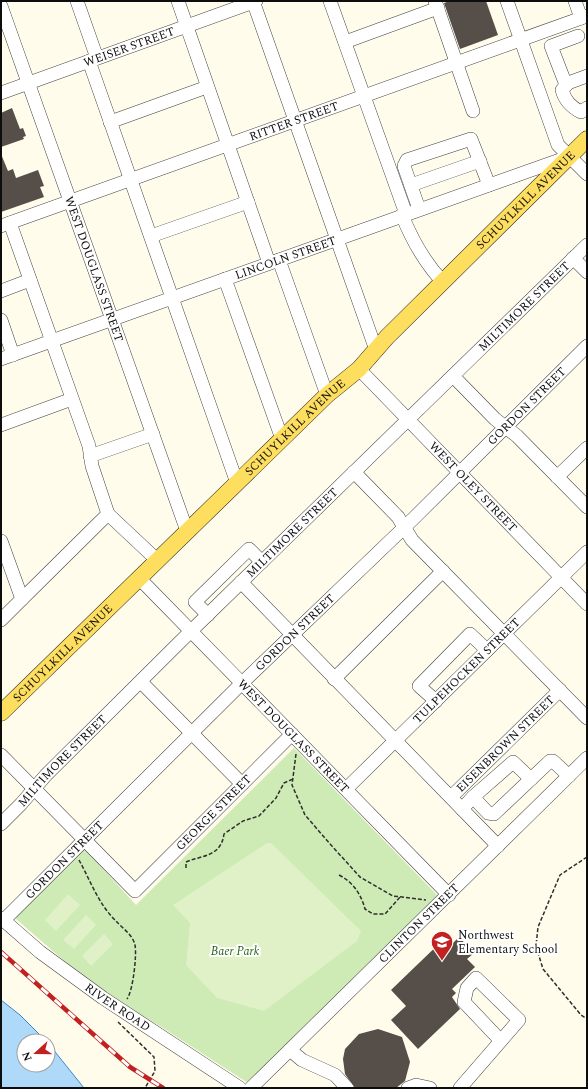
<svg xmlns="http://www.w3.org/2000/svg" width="588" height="1089" viewBox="0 0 588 1089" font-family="Spectral,serif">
<rect width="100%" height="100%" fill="#fffcec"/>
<polygon fill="#ceeab5" points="294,748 439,897 248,1083 160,1026 93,986 15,918 84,848 136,905"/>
<g fill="#e0f1c7">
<polygon points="267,843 271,843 361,931 357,941 264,1011 217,998 186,965 190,923 173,905"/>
<polygon points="68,894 80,905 56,931 45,920"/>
<polygon points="86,915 96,925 74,949 63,940"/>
<polygon points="104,934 113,944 91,966 82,956"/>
</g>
<polygon fill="#afd9f8" stroke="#348ad1" points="1,1000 20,1015 46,1041 24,1041 24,1065 48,1065 48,1043 84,1088 1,1088"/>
<g fill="#564e49">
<polygon points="450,1 486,1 498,35 460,49 444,3"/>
<polygon points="12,108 20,129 23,128 26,136 23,137 24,139 1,147 1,113"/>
<polygon points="1,154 8,171 13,169 16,178 38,170 44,186 40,187 44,197 1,212"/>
<polygon points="446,937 452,944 459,937 474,953 467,959 475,967 452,989 456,993 452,997 460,1009 418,1049 391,1020 406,1006 391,990"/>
<polygon points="378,1029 402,1037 410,1062 405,1081 396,1088 355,1088 345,1074 343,1059 345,1049 359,1034"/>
</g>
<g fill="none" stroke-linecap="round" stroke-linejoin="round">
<g stroke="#404040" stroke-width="14">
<g id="minor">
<polyline points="77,1 97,58"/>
<polyline points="178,1 269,263"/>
<polyline points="253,1 376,350"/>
<polyline points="330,1 406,214"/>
<polyline points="435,1 473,111"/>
<polyline points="507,1 558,145 587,174"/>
<polyline points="575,1 581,18"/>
<path id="s1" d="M1,6L187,531"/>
<polyline points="345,42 438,8"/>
<polyline points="89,61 237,483"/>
<path d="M587,76L568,83L562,90C565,101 571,107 581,112L587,108"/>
<polyline points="566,85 551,46 578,36"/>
<path id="s2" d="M1,93L256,1"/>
<polyline points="110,122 207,87"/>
<polyline points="411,185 480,161"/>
<polyline points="419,209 404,166 407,160 471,139 489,185"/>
<path d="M402,215C412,240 424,262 443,282"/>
<polyline points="10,223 89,446 92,466 108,514 22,599"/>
<path id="s3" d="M1,226L587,16"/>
<polyline points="151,236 248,202"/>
<polyline points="573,258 587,272"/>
<polyline points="279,260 327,395"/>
<polyline points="225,279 282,439"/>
<polyline points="1,291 30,280"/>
<polyline points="1,320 13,355"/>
<path id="s4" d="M1,359L568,157"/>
<path id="s5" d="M359,369L587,604"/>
<polyline points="453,376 495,419 517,436 587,507"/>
<polyline points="1,425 72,399"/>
<polyline points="90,456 153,434"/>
<polyline points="354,472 398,517 412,540 587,718"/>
<polyline points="557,477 587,448"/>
<polyline points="108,514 157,560"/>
<polyline points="1,541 22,599 1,620"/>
<path id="s6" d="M139,578L449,895"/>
<polyline points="241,582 498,846"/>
<polyline points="208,615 195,602 200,597 249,549 262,562"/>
<polyline points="334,679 443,571"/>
<polyline points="141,682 242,784"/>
<polyline points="436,701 419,686 470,634 487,650"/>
<path id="s7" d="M1,755L135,891L292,734"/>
<path id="s8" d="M346,789L587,552"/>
<path id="s9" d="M451,797L560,690"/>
<polyline points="473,797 513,762 531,779"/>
<polyline points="462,809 473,797 488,813 494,814 550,761 553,761 569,776"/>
<path id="s10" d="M1,824L21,804L46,775L191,631L587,245"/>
<path id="s11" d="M1,918L40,952L103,998L240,1088"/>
<path id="s12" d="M4,920L242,683L413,519L587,346"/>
<polyline points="290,1050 302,1060 335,1075 347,1088"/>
<path id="s13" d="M251,1088L587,758"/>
<polyline points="408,1088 416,1085 430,1088"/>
<polyline points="460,1088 519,1020 476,978 467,988 464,1002 500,1040"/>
</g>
</g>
<g stroke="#1e1e1e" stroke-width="17">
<g id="major">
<path id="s14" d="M1,713L327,395L359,369L387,337L587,139"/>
</g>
</g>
<g stroke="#2f2f2f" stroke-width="1.5" stroke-dasharray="4 2" stroke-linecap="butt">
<polyline points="296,754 292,785 305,815 331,845 360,877 393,896 426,900"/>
<polyline points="587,857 560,875 538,927 536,946 543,969 581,1015 587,1019"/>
<path d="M79,860C90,880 99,905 116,921C122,928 133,935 135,945C137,955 133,991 127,999"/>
<path d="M186,868V862C202,855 221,857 224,834L243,821L259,816L276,798L284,783L293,779"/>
<path d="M339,875C353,882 361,894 365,909L373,914H385L400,897"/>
<polyline points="118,1022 154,1057 155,1071 145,1088"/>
</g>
<use href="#minor" stroke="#fff" stroke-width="13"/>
<use href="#major" stroke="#fdde5e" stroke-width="16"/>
<g stroke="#c12120" stroke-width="4.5">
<polyline id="rail" points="1,952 130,1067 163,1088"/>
</g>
<use href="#rail" stroke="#fff" stroke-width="3" stroke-dasharray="9" stroke-linecap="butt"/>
</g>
<defs>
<g id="school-pin" transform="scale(1.15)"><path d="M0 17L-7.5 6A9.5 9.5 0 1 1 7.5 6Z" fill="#c12120" stroke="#fff"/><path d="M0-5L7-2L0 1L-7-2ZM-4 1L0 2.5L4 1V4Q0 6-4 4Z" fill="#fff"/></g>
</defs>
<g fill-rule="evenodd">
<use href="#school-pin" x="442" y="942"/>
</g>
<g text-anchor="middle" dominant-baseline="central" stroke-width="4" stroke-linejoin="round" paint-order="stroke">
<g font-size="12" fill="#0d0d0d" stroke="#fff">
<text stroke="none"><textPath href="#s2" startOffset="136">WEISER STREET</textPath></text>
<text stroke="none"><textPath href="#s3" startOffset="311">RITTER STREET</textPath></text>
<text stroke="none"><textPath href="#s14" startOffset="734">SCHUYLKILL AVENUE</textPath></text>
<text stroke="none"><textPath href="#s4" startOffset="302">LINCOLN STREET</textPath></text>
<text stroke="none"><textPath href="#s1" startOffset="279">WEST DOUGLASS STREET</textPath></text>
<text stroke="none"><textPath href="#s10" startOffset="736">MILTIMORE STREET</textPath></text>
<text stroke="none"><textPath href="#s12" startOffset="733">GORDON STREET</textPath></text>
<text stroke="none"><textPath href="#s14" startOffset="410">SCHUYLKILL AVENUE</textPath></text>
<text stroke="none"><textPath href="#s5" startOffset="164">WEST OLEY STREET</textPath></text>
<text stroke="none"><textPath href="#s10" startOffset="412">MILTIMORE STREET</textPath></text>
<text stroke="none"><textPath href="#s12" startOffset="409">GORDON STREET</textPath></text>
<text stroke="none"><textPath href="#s14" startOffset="86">SCHUYLKILL AVENUE</textPath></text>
<text stroke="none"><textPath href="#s8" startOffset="169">TULPEHOCKEN STREET</textPath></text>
<text stroke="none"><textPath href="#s6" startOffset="221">WEST DOUGLASS STREET</textPath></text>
<text stroke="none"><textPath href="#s9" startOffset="76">EISENBROWN STREET</textPath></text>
<text stroke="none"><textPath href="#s10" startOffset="88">MILTIMORE STREET</textPath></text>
<text stroke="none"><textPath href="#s7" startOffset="302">GEORGE STREET</textPath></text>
<text stroke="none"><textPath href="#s12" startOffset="85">GORDON STREET</textPath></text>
<text stroke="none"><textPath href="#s13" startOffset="235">CLINTON STREET</textPath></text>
<text stroke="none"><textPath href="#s11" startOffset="147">RIVER ROAD</textPath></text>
</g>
<g font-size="12" fill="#0d0d0d" stroke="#fff" text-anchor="start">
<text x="458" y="935">Northwest<tspan x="458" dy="14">Elementary School</tspan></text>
</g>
<g font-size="12" font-style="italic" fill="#27661b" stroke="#fff">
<text x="235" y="951">Baer Park</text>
</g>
</g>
<rect width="588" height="1089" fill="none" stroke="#0d0d0d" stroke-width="4"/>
<g transform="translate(36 1053) rotate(249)"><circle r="19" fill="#ffffff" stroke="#9e9e9e"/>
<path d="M0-3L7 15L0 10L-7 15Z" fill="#c12120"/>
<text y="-6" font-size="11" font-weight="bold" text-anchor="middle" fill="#0d0d0d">N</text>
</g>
</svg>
